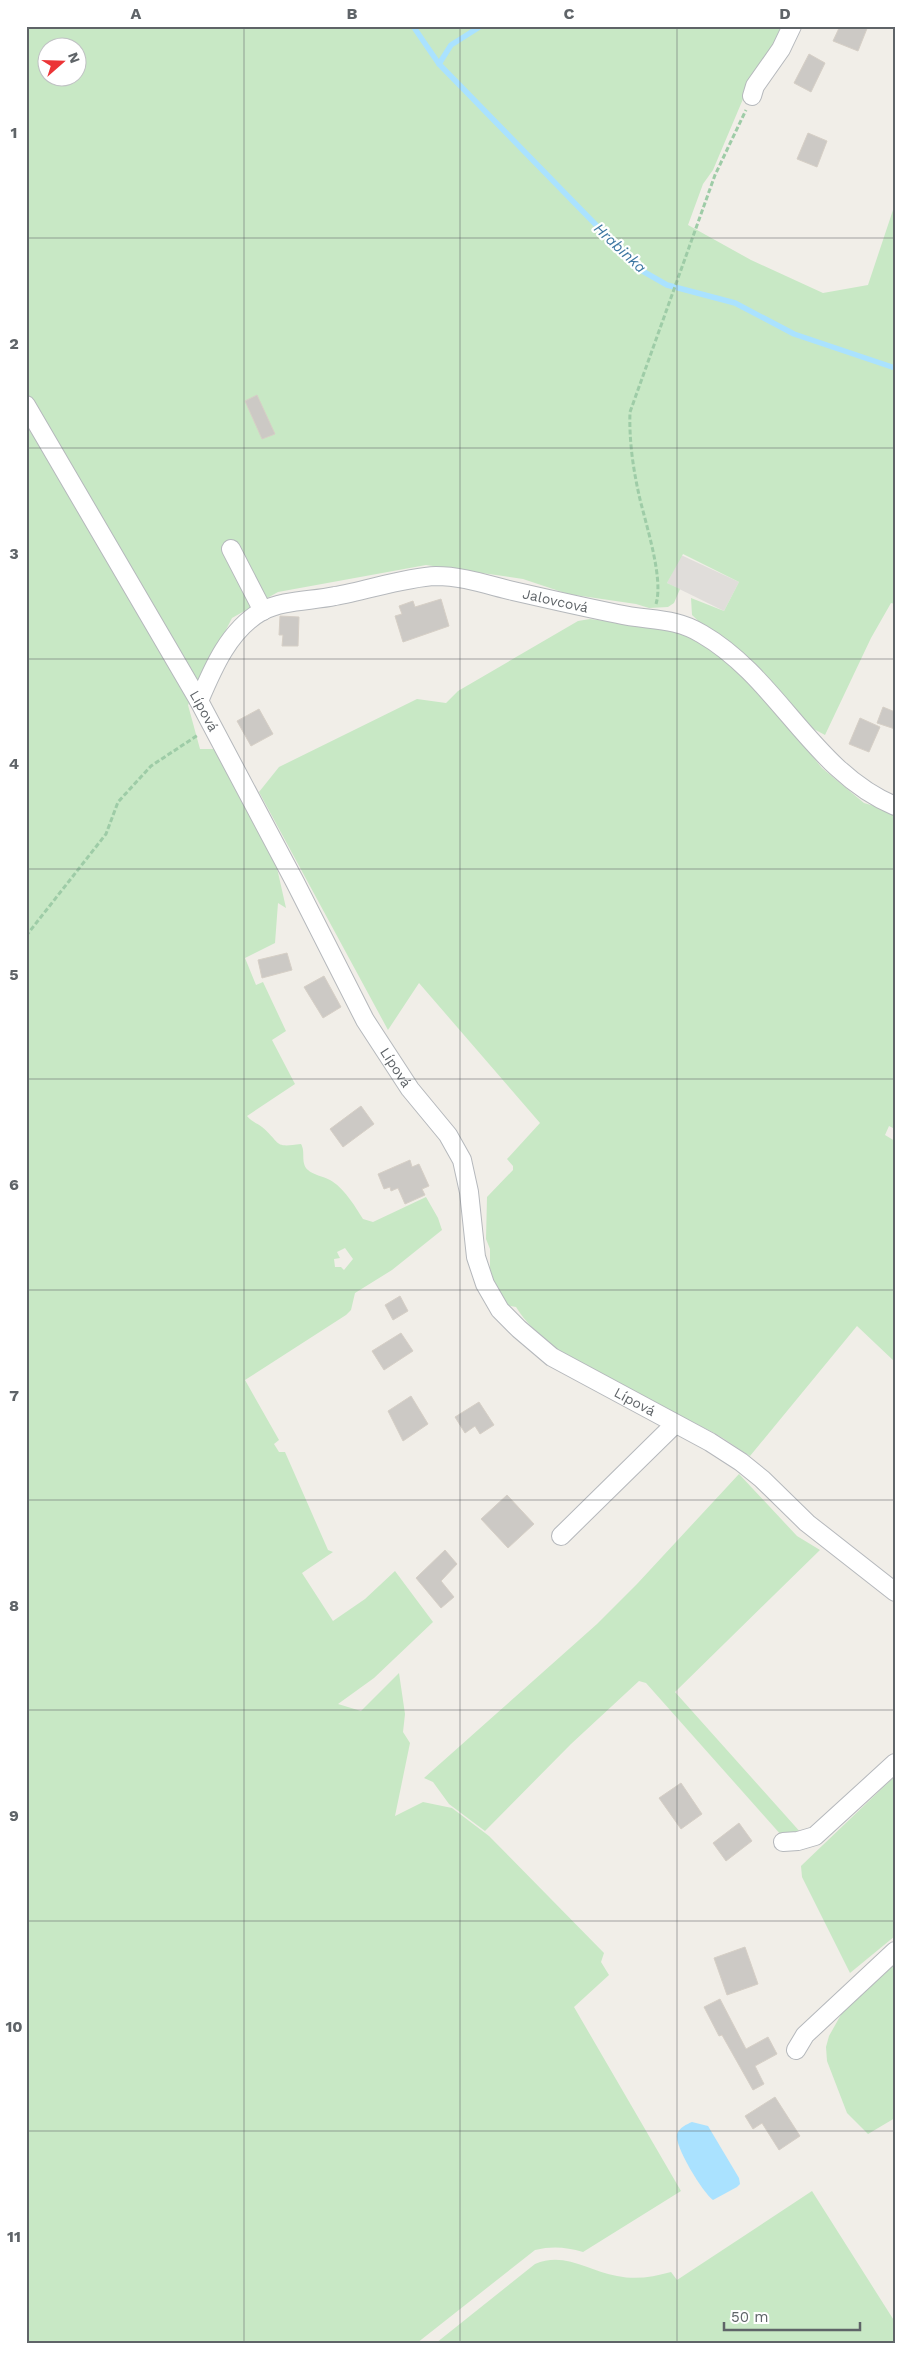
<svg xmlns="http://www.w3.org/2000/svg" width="921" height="2369" viewBox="0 0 921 2369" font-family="'Work Sans',sans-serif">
<rect width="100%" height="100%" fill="#f1eee8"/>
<polygon fill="#e0ddda" points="681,555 739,582 724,611 667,583"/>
<g fill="#c8e8c5" fill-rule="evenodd">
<path d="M26,26H790L754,73L713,170L703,184L688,225L751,260L823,293L868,285L895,204V604L891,603L871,638L825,735L808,726L692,615L691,598L724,611L739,582L683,554L667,583L680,589L674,603L668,607L649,608L636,604L568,594L523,579L426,565L278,592L232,618L188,705L200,749H215L275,859L286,908L278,903L275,943L245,958L256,985L263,982L286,1031L272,1040L295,1084L247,1116C252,1122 257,1123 262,1127C282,1144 273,1148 301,1144C306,1152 300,1163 308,1170C313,1175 323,1176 330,1180C343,1187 355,1206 363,1219L373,1222L426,1197L438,1218L442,1230L392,1270L355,1293L351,1310L346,1315L245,1380L279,1440L274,1444L279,1452H285L328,1550L333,1552L302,1573L333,1621L365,1599L395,1571L433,1622L374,1678L338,1704L361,1711L399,1673L405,1714L403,1732L410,1743L395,1816L423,1802L452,1808L489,1836L604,1953L601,1962L609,1975L574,2007L681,2191L583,2252C566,2247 552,2246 535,2250L417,2343H26ZM48,48H78V78H48ZM345,1248L353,1259L344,1270L341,1267H335L334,1259L340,1258L337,1252Z"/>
<path d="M590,619L653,627L682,634L707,647L727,661L753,683L822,768L864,803L895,812V1129L889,1126L885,1135L895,1141V1362L857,1326L750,1456C738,1449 727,1440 714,1433C656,1401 551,1364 516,1307L506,1305L494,1286L490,1272V1249L486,1239L487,1197L513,1170V1166L507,1159L540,1123L419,983L388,1030L259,792L279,767L417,699L446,703L458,691L578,621Z"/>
<polygon points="739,1474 797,1536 820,1550 675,1692 802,1834 782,1836 646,1683 639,1681 571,1744 485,1831 449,1804 433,1782 424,1778 597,1624 637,1584"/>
<polygon points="895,1776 895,1936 850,1973 802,1877 801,1866"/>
<polygon points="895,1959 895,2118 868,2134 847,2113 827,2061 826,2047 829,2036 852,1995"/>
<path d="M812,2191L895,2322V2343H436L535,2264C564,2251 589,2271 617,2276C636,2280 653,2277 671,2272L677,2280Z"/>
</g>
<path fill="#aae2ff" d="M692,2122L708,2126L739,2178L740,2184L737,2187L713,2200C703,2193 674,2146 677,2134C679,2128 687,2124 692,2122Z"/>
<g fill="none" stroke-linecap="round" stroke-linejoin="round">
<g stroke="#aae2ff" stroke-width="5.5">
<polyline points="413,26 439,64 639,269 667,285 735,303 794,334 895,368"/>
<polyline points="439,64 451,45 481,26"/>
</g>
</g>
<g fill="#ccc9c5" stroke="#d6cfc6">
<polygon points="840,26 868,26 858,51 833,41"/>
<polygon points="809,54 825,63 811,92 794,83"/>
<polygon points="808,133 827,141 817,167 797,159"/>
<polygon points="257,395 275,434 262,439 245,401"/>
<polygon points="441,599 449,626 403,642 395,616 402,614 399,606 413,601 415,607"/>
<polygon points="280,616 299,617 298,646 282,646 283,635 279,635"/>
<polygon points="883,707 895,712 895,729 877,723"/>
<polygon points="259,709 273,734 251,746 237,721"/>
<polygon points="860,718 880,727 869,752 849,744"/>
<polygon points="287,953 292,970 262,978 258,960"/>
<polygon points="324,976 341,1007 323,1018 304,987"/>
<polygon points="361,1106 374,1124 343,1147 330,1129"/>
<polygon points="410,1160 412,1167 419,1164 429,1186 422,1189 425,1195 405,1204 398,1188 391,1191 390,1187 384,1189 378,1174"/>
<polygon points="400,1296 408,1311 393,1320 385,1305"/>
<polygon points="401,1333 413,1351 384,1370 372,1351"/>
<polygon points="411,1396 428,1424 403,1441 388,1411"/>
<polygon points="479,1402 494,1425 480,1434 475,1426 465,1433 455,1417"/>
<polygon points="507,1495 534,1524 508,1548 481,1519"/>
<polygon points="445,1550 457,1564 441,1581 454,1597 441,1608 416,1578"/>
<polygon points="681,1783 702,1814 681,1829 659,1798"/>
<polygon points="739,1823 752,1841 726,1861 713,1843"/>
<polygon points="745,1947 758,1984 727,1995 714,1958"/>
<polygon points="720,1999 746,2049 768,2037 777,2054 755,2066 764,2084 753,2090 722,2035 719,2036 704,2007"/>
<polygon points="775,2097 800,2136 779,2150 762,2123 753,2129 745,2116"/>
</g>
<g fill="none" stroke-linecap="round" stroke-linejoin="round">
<g stroke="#b5b8bc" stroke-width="20">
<g id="minor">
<polyline points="752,96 755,86 781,49 792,26"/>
<path id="s1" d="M26,405L199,701L295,882L365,1020L410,1089L448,1135L462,1160L469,1192L476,1257L485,1284L500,1310L519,1329L552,1357L710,1442L741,1462L762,1479L807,1523L895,1592"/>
<polyline points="231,549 263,611"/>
<path id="s2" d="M199,701C213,668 229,630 262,611C283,600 312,601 335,596C365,591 406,577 436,576C462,576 488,585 513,591C548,599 583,607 618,614C649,621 674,617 702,634C778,678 813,772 895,806"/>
<polyline points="561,1536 675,1424"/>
<polyline points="783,1842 798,1841 815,1836 895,1763"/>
<polyline points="796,2050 805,2035 895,1951"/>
</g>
</g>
<g stroke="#9ecca7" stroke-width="3" stroke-dasharray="5 2.5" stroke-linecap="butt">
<path d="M656,604C664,578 645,522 639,495C633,468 629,440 630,412L715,175L746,110"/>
<polyline points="26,936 106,834 118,802 151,766 198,735"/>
</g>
<use href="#minor" stroke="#fff" stroke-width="18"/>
</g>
<path fill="none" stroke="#5f6468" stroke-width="1" stroke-opacity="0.55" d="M244,26V2343M460,26V2343M677,26V2343M26,238H895M26,448H895M26,659H895M26,869H895M26,1079H895M26,1290H895M26,1500H895M26,1710H895M26,1921H895M26,2131H895"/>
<g text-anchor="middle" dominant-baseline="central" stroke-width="4.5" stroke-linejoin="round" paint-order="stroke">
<g font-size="14" fill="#5f6468" stroke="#fff">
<text stroke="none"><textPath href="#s2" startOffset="412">Jalovcová</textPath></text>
<text stroke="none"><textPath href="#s1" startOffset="354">Lípová</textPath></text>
<text stroke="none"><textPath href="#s1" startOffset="759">Lípová</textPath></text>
<text stroke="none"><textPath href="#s1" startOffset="1194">Lípová</textPath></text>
</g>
<g font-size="15" font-style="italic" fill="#3e77a2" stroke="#fff">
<text transform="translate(620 248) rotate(43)">Hrabinka</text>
</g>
</g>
<rect width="921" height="2369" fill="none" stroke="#ffffff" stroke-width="55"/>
<g transform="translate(62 62) rotate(70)"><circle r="24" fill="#ffffff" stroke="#bfc1c3"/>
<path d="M0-4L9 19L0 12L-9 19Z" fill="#eb3436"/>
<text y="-8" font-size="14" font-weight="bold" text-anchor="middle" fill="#5f6468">N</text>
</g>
<path d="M724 2322v8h136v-8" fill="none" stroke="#5f6468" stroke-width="2.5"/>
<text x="731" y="2322" font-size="15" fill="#5f6468" stroke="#ffffff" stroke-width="4" paint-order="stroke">50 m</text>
<rect x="28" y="28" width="866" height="2314" fill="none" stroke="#5f6468" stroke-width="2"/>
<g font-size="16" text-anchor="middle" font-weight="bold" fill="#5f6468">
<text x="136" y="19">A</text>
<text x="352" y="19">B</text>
<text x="569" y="19">C</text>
<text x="785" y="19">D</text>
<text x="14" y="138">1</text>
<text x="14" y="349">2</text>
<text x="14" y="559">3</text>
<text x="14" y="769">4</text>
<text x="14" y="980">5</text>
<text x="14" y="1190">6</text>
<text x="14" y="1401">7</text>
<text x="14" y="1611">8</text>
<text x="14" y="1821">9</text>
<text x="14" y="2032">10</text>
<text x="14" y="2242">11</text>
</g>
</svg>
